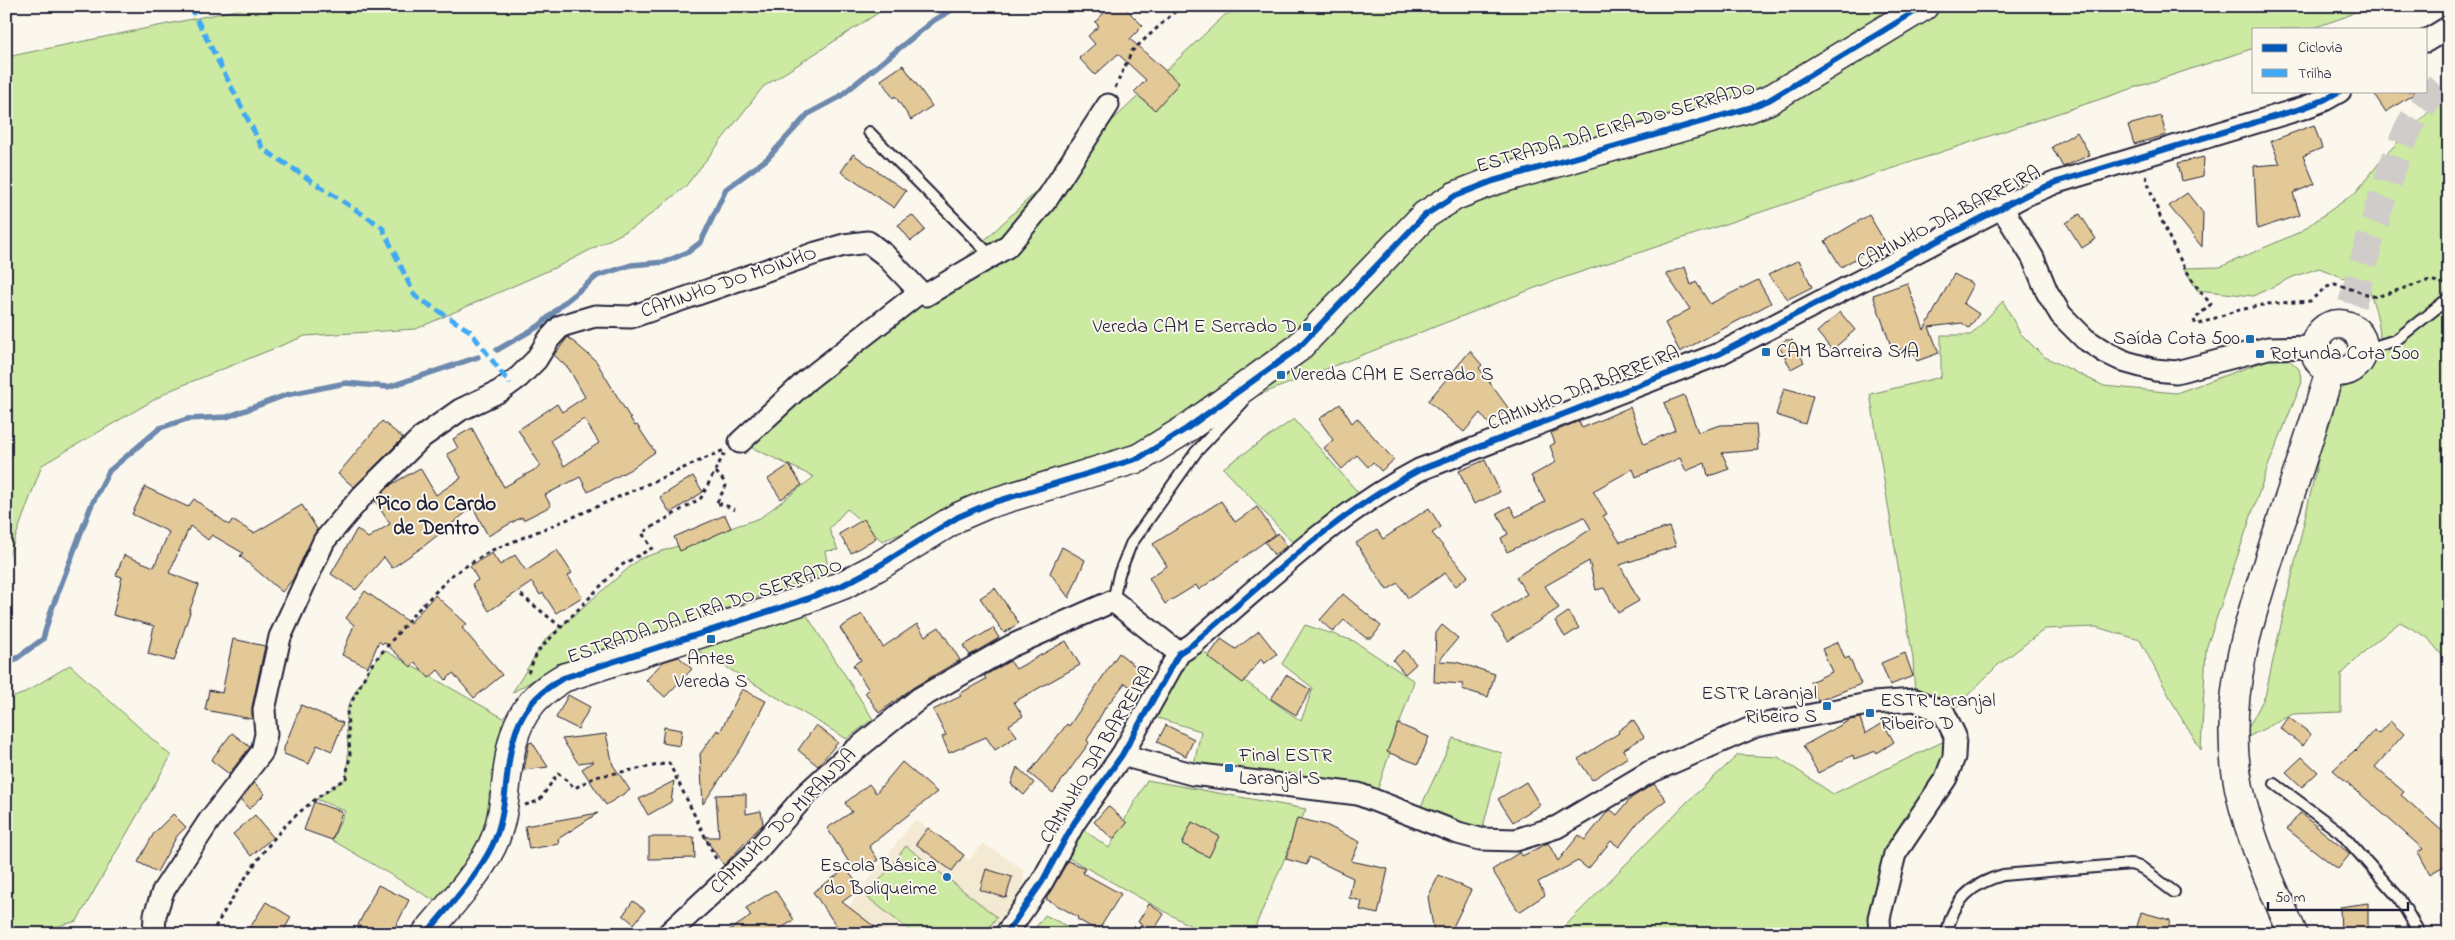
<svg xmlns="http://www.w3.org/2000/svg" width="2455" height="940" viewBox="0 0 2455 940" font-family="'Indie Flower',sans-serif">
<rect width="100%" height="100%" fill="#fbf7ec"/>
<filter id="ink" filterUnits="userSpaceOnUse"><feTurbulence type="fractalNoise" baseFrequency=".02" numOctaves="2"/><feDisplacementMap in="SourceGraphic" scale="10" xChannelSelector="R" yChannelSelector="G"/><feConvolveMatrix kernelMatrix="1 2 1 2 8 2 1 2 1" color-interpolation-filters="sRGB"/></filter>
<g filter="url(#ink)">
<polygon fill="#f4e9d3" points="915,819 969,860 983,843 1024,870 1023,883 1015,900 990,934 828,934"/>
<g fill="#cceaa1" stroke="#77866e">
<polygon points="256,6 889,6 763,87 685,187 636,226 561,265 416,329 305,336 171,390 42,465 6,563 6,57"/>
<polygon points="1260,6 2366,6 2345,17 2310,29 2254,29 2254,48 1548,283 882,541 847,509 829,529 838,550 825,551 829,572 545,673 512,693 545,640 639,559 760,518 814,477 740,442 926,295 1226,14"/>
<path d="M2449,92V664L2427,637L2400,622L2369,647L2341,675V712L2293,714L2242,740L2265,696L2333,393C2343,388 2368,376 2374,365C2387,342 2376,310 2368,287L2319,268L2293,277L2253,296L2197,290L2184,268L2220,267L2300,232L2356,192L2388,152Z"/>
<polygon points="2003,301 2020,333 2043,356 2104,386 2176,393 2271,359 2288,359 2299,369 2302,382 2267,469 2206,649 2201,750 2177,711 2140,640 2096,627 2045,629 1998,665 1946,717 1915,700 1913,659 1870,394 1941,377 1941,335 1971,335"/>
<polygon points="1294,419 1361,496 1296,546 1223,468"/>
<polygon points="806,614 873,719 847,739 694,648"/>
<polygon points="1305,625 1354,641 1414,681 1374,800 1192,774 1201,731 1144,714 1193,644 1301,721 1313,688 1282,664"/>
<path d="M384,650L507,720L496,774L489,795L491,806L482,837L459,876L437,902L332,840L345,811L316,799L346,778C351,753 345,736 347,713C348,698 374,662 384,650Z"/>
<polygon points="70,665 171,756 77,921 29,934 6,934 6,700 22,694"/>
<polygon points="1955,736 1946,778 1895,854 1880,934 1550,934 1567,924 1687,802 1738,755 1778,757 1833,794"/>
<polygon points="1453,738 1502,753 1480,839 1416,817"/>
<polygon points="1147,780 1306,809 1252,934 1205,934 1058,852 1074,823 1109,848"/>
<polygon points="906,846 997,917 984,934 914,934 867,897"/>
<polygon points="1045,915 1082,934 1031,934"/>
</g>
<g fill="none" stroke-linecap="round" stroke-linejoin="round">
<g stroke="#6d89ae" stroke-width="5.5">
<polyline points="497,350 539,326 566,301 597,276 631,265 665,262 688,252 701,242 726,189 767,159 808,114 838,98 934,20 955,8 974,10 998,6"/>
<polyline points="6,663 13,661 43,639 51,611 91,506 109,471 160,428 187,419 227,417 286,395 346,383 388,387 478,357"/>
</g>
</g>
<g fill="#e3c898" stroke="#22223b" fill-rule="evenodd">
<polygon points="1111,6 1123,6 1143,26 1130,39 1179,83 1155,110 1134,92 1146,80 1118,54 1095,75 1079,58 1095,44 1088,36 1099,26 1095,22"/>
<polygon points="903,65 932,106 911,120 895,96 893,98 881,80"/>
<polygon points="2372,91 2418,91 2386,112"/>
<polygon points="2161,116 2166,135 2134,144 2128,125"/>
<polygon points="2314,125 2322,148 2303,156 2315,184 2293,193 2300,215 2257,229 2254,166 2280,164 2271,141"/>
<polygon points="2077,132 2090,155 2063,167 2052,147"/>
<polygon points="853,154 906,191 894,208 841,172"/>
<polygon points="2204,157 2203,176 2182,181 2178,163"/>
<polygon points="2187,193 2203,213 2202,247 2169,206"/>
<polygon points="2080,214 2096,239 2082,248 2066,223"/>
<polygon points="912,215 925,230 911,241 898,225"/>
<polygon points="1869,215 1885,242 1841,267 1825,241"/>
<polygon points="1799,260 1812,287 1788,299 1768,275"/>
<polygon points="1685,267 1691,285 1696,282 1710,304 1758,280 1771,303 1680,352 1665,323 1690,309 1666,274"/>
<polygon points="1954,274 1973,284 1963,303 1979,314 1969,328 1962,323 1929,327 1939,353 1917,361 1911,346 1893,352 1873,295 1907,283 1924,330"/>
<polygon points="1840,312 1855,330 1832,350 1817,332"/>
<path d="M568,337L596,361L635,426L637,425L655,452L631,469L588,492L580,477L545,495L551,506L523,520L522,517L488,536L473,507L424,546L392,568L384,557L356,590L331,574L357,529L368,538L390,524L375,501L392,484L420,468L436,495L461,478L447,454L458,448L453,439L472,428L504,487L541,466L518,430L557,404L562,412L585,397L569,369L554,355ZM584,419L599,443L564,466L551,440Z"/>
<polygon points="1786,340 1792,340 1804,362 1791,369 1778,344"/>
<polygon points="1470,351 1482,365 1479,368 1509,409 1489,424 1480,413 1464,432 1428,401"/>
<polygon points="1784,388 1813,396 1805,424 1776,415"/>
<polygon points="1684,395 1698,432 1721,425 1756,424 1758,450 1722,453 1729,469 1715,474 1708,476 1705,463 1686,471 1680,458 1636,477 1633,469 1593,491 1607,514 1603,516 1620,542 1669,527 1676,546 1620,565 1639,601 1618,613 1604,588 1596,590 1589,561 1545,586 1559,608 1508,641 1492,616 1527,594 1516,577 1591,529 1584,517 1507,552 1501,538 1508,534 1497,513 1510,506 1516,517 1545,502 1531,476 1556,462 1550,446 1555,443 1551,433 1579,421 1582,428 1630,407 1644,444 1675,430 1664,403"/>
<polygon points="1340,404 1352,423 1357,418 1394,460 1381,471 1373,462 1368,467 1357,455 1342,469 1324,448 1333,440 1319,419"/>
<polygon points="382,421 403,438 354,487 338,474"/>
<polygon points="1485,460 1500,492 1474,504 1459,471"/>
<polygon points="789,465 802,485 781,499 768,479"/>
<polygon points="693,476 703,492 670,513 660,497"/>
<polygon points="145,487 188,507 194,499 229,525 232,520 254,533 302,505 317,529 293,579 282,592 240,556 243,553 212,535 208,540 190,526 169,573 199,585 189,612 190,612 174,661 148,654 154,626 113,615 122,577 116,575 124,555 154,567 169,532 132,514"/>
<polygon points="1221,501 1235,522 1257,507 1275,534 1199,590 1196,585 1165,604 1149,578 1167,566 1153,544"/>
<polygon points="1429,508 1441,527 1432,533 1468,576 1456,586 1445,573 1408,598 1398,583 1387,590 1356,543 1377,530 1383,539"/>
<polygon points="725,515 731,528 680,551 674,537"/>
<polygon points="864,519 876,538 851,553 839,534"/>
<polygon points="1278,533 1287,546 1274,555 1265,542"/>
<polygon points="1062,547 1085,560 1069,598 1050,573"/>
<polygon points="557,550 572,573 568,576 582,597 556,613 543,593 540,595 532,582 489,611 472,584 478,580 470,566 492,553 500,565 515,555 526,571"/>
<polygon points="995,588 1019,623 1004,633 980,598"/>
<polygon points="365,591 410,623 435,595 467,624 462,628 502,675 474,698 453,673 446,680 438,670 429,678 415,662 411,667 384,642 382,644 379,641 368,667 342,655 354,625 346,618"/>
<polygon points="1343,594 1381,626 1372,638 1366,638 1344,620 1333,632 1320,620"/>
<polygon points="1568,612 1579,628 1565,637 1555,621"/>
<polygon points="862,614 883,647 917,624 925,636 939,627 960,660 914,687 879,713 865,692 869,690 853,665 861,660 840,628"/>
<polygon points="1442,625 1458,638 1439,661 1456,662 1495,674 1488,697 1462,689 1463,684 1434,682 1436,633"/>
<polygon points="993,628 999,638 970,655 963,646"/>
<polygon points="1259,631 1277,654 1264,664 1261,659 1243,683 1208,657 1221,639 1236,649"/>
<polygon points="233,639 265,646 252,707 252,719 205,710 209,690 222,693"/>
<polygon points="1066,641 1080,665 1014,702 1023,716 1009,725 1017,736 995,750 986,737 949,753 942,737 946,735 933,710 961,696 959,694 986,679 984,676 1010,661 1016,669"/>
<polygon points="1838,642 1845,659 1849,657 1861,684 1818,701 1810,682 1832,672 1822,649"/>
<polygon points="1404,650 1416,664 1405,674 1393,660"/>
<polygon points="1119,653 1144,673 1132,688 1125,683 1105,708 1087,740 1089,743 1053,793 1029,773 1067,724 1069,726"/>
<polygon points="1905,653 1913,676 1890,685 1881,663"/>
<polygon points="679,657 692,669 665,697 646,680 663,662"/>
<polygon points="1286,675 1311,690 1296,715 1271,699"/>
<polygon points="742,689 766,701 742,747 703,804 700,754 717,730 720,732"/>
<polygon points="568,695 590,707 578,729 556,718"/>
<polygon points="301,705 343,723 332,751 317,745 309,764 284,754 284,748"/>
<polygon points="2288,717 2311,734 2303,746 2280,728"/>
<polygon points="1860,718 1865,734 1883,723 1894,742 1877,753 1876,751 1854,759 1853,755 1818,773 1803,746 1850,720"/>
<polygon points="1633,720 1644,737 1623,750 1628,757 1592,780 1578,759 1619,733 1618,731"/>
<polygon points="2390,721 2404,734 2375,767 2404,792 2401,795 2449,837 2449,863 2430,874 2418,852 2423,849 2333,770 2355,750 2356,751 2374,730 2378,734"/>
<polygon points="1398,724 1429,737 1418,764 1387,752"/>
<polygon points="816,725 838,742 818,766 798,750"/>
<polygon points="1166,725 1194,739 1186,756 1157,742"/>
<polygon points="664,727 682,730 680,746 662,743"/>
<polygon points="232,733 250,747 229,774 211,760"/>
<polygon points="606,734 613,765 630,790 606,805 582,769 594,761 578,763 562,739"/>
<polygon points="532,742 548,767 524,770 529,743"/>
<polygon points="2302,757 2318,772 2302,787 2286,772"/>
<polygon points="902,762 937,792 869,846 878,860 856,873 827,828 852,812 845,803 869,784 876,793"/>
<polygon points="1017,767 1034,783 1024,795 1011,784"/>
<polygon points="674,781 671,802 648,815 639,799"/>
<polygon points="254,782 265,794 249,809 241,800"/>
<polygon points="1526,782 1540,805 1513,822 1498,799"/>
<polygon points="1654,784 1666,800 1640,820 1619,847 1611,841 1588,869 1578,861 1538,882 1545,895 1519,912 1492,870 1520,852 1522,856 1548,843 1558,861 1579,835 1585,840 1608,811 1611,810 1617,815 1631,798"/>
<polygon points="746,794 746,814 761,811 763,824 724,865 704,837 719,837 716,795"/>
<polygon points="314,802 342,812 332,840 304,830"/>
<polygon points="1108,806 1127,823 1113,839 1094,822"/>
<polygon points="598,813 558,839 559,844 529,849 525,826"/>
<polygon points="2300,813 2350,854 2338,869 2287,829"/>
<polygon points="173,814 186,827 177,836 157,872 138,862 154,833"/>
<polygon points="255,815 273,837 251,856 233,834"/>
<polygon points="1297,818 1326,825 1360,842 1351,861 1388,869 1378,914 1360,910 1362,901 1349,898 1353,878 1309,857 1307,865 1286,859"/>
<polygon points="1192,822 1219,836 1209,857 1182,844"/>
<polygon points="928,828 964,855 952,871 916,844"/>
<polygon points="649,837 694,837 695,858 649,859"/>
<polygon points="1068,861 1085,868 1083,873 1121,894 1098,931 1077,919 1078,917 1046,899"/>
<polygon points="846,869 861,888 842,902 884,934 842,934 813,892"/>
<polygon points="986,869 1012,877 1006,898 980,890"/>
<polygon points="1439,875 1471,890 1452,929 1434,932 1428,897"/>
<polygon points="378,885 409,900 392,934 377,934 358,925"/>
<polygon points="775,890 794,920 772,934 724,934 751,916 746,908"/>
<polygon points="633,901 645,910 634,924 623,915"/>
<polygon points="266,902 291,917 282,934 246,934"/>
<polygon points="2368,903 2368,934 2341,934 2340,907"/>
<polygon points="1149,904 1164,914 1153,932 1138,922"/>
<polygon points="2141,912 2170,920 2167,934 2135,934"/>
</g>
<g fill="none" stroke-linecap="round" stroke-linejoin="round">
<path stroke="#d0ccc9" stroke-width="28" stroke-dasharray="28 14" stroke-linecap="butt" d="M2352,304C2369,245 2383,183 2409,127C2419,107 2434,91 2449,75"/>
<g stroke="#22223b" stroke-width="14">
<g id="lane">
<polyline points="869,132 991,256"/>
<polyline points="2364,350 2396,340 2449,298"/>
<polyline points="1113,601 1119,574 1131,544 1196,452 1243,402"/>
<polyline points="2275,784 2341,833 2399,898 2420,934"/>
<path d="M1947,934C1952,900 1973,883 2003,875L2131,864L2142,868L2174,892"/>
</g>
</g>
<g stroke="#22223b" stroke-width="25">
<g id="street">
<polyline points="2426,41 2449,27"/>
<polyline points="2002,208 2033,258 2047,292 2061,315 2085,339 2105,352 2126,362 2155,370 2176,372 2268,348 2314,347"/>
<polyline points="740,442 807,380 920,292"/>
<polyline points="1122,755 1192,774 1358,794 1458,833 1480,839 1516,840 1557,827 1648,773 1756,726 1873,703 1915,700 1944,713 1955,736 1954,757 1946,778 1895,854 1879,918 1880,934"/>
<polyline points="154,934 155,915 163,891 209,821 262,752 266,734 264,710 280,637 324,541 362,496 422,437 460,410 500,391 519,377 536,360 549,339 561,326 595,316 631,317 816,253 844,245 868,242 885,255 920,292 926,295 1007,247 1047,199 1108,105"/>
<polyline points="668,934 754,854 807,793 844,759 920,698 1011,646 1113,601 1179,653"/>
<path d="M1006,934L1042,882L1074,823L1122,755L1179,653L1193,644C1265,582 1335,514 1419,470L1719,354L2028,194L2057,182L2303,108L2324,100L2340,91"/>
</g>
</g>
<g stroke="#22223b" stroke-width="31">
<g id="secondary">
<circle cx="2339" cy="348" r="24"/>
<path d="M426,934C449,906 476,878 492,846C514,801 498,744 531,704C539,693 552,685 563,678L798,602L843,585L877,567L958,517L988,504L1139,458L1186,429L1297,349L1425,215L1455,196L1493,181L1749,108L1769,100L1924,6"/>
<path d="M2293,934C2270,881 2244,828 2236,770C2225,690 2251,615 2275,540C2294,484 2313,428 2330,371"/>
</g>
</g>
<g stroke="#22223b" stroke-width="3" stroke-dasharray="4 4" stroke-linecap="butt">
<polyline points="1115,88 1132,51 1181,6"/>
<path d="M2146,176C2158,217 2182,273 2211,304L2194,320L2196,325L2235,311L2267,304L2310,301L2325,288L2335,284L2376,297L2430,280L2445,284"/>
<polyline points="716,472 723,480 726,486 716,504 723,504 735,510"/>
<polyline points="521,595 561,627"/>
<polyline points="528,673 538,651 620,566 652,548 642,533 701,498 725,452"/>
<polyline points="525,805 539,801 558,773 575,788 595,777 669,763 717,861"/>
<path d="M211,934C231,900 260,851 288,823C305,806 325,792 346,778L350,755L347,711L369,668L413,615L452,575L490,551L578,515L724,450"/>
</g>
<use href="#lane" stroke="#fbf7ec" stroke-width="10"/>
<use href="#street" stroke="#fbf7ec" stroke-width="21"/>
<use href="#secondary" stroke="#fbf7ec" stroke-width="28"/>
<polyline stroke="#3fa9f5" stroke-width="5" stroke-dasharray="10 5" stroke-linecap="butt" points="190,6 263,149 382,227 415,296 470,331 510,384"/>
<g stroke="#fbf7ec" stroke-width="9">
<g id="cycleway">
<path d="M426,934C449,906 476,878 492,846C514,801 498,744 531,704C539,693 552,685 563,678L798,602L843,585L877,567L958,517L988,504L1139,458L1186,429L1297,349L1425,215L1455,196L1493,181L1749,108L1769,100L1924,6"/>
<path d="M1006,934L1042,882L1074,823L1122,755L1179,653L1193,644C1265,582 1335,514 1419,470L1719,354L2028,194L2057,182L2303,108L2324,100L2340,91"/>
</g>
</g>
<use href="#cycleway" stroke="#0057b8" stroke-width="6"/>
</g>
</g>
<g fill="#1f6fb2" stroke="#fbf7ec" stroke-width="2">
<rect x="1302" y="322" width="10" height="10" rx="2.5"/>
<rect x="2245" y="334" width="10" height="10" rx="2.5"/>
<rect x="1761" y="347" width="10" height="10" rx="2.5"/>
<rect x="2255" y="349" width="10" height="10" rx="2.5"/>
<rect x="1276" y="370" width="10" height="10" rx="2.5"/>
<rect x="706" y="634" width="10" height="10" rx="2.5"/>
<rect x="1822" y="701" width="10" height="10" rx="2.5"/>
<rect x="1865" y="708" width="10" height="10" rx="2.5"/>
<rect x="1224" y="763" width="10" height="10" rx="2.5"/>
<circle cx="947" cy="877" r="5"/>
</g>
<g text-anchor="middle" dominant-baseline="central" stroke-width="4" stroke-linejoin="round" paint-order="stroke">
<g font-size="20" fill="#22223b" stroke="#fbf7ec">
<text transform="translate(1616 128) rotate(-16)">ESTRADA DA EIRA DO SERRADO</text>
<text transform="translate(1949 218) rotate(-27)">CAMINHO DA BARREIRA</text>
<text transform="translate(729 283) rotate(-19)">CAMINHO DO MOINHO</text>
<text transform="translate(1584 389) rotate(-21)">CAMINHO DA BARREIRA</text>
<text transform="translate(705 612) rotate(-19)">ESTRADA DA EIRA DO SERRADO</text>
<text transform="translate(1098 755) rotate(-59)">CAMINHO DA BARREIRA</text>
<text transform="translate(784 822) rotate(-45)">CAMINHO DO MIRANDA</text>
</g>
<g font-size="20" fill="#22223b" stroke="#fbf7ec" text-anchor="start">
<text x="1297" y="327" text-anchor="end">Vereda CAM E Serrado D</text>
<text x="2240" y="339" text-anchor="end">Saída Cota 500</text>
<text x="1776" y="352">CAM Barreira S1A</text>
<text x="2270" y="354">Rotunda Cota 500</text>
<text x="1291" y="375">Vereda CAM E Serrado S</text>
<text x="711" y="659" text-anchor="middle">Antes<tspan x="711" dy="23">Vereda S</tspan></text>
<text x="1817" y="694" text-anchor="end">ESTR Laranjal<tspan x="1817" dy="23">Ribeiro S</tspan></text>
<text x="1880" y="701">ESTR Laranjal<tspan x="1880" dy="23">Ribeiro D</tspan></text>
<text x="1239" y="756">Final ESTR<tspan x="1239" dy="23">Laranjal S</tspan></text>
<text x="937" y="866" text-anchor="end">Escola Básica<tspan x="937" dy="23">do Boliqueime</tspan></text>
</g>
<g font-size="21" font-weight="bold" fill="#22223b" stroke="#fbf7ec">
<text x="436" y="505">Pico do Cardo<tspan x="436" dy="24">de Dentro</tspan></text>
</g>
</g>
<rect width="2455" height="940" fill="none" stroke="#fbf7ec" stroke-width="25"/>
<rect x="12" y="12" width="2430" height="915" fill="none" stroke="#22223b" stroke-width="2" filter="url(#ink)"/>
<rect x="2252" y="28" width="175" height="65" fill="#fbf7ec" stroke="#a4a2a5"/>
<rect x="2262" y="44" width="25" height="8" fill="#0057b8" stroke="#a4a2a5"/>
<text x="2298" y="52" font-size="15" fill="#22223b">Ciclovia</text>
<rect x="2262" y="69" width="25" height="8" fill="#3fa9f5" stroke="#a4a2a5"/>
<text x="2298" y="78" font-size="15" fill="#22223b">Trilha</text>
<path d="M2268 902v8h140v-8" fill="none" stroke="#22223b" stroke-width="2.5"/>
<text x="2275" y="902" font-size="15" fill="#22223b" stroke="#fbf7ec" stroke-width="4" paint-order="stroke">50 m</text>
</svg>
